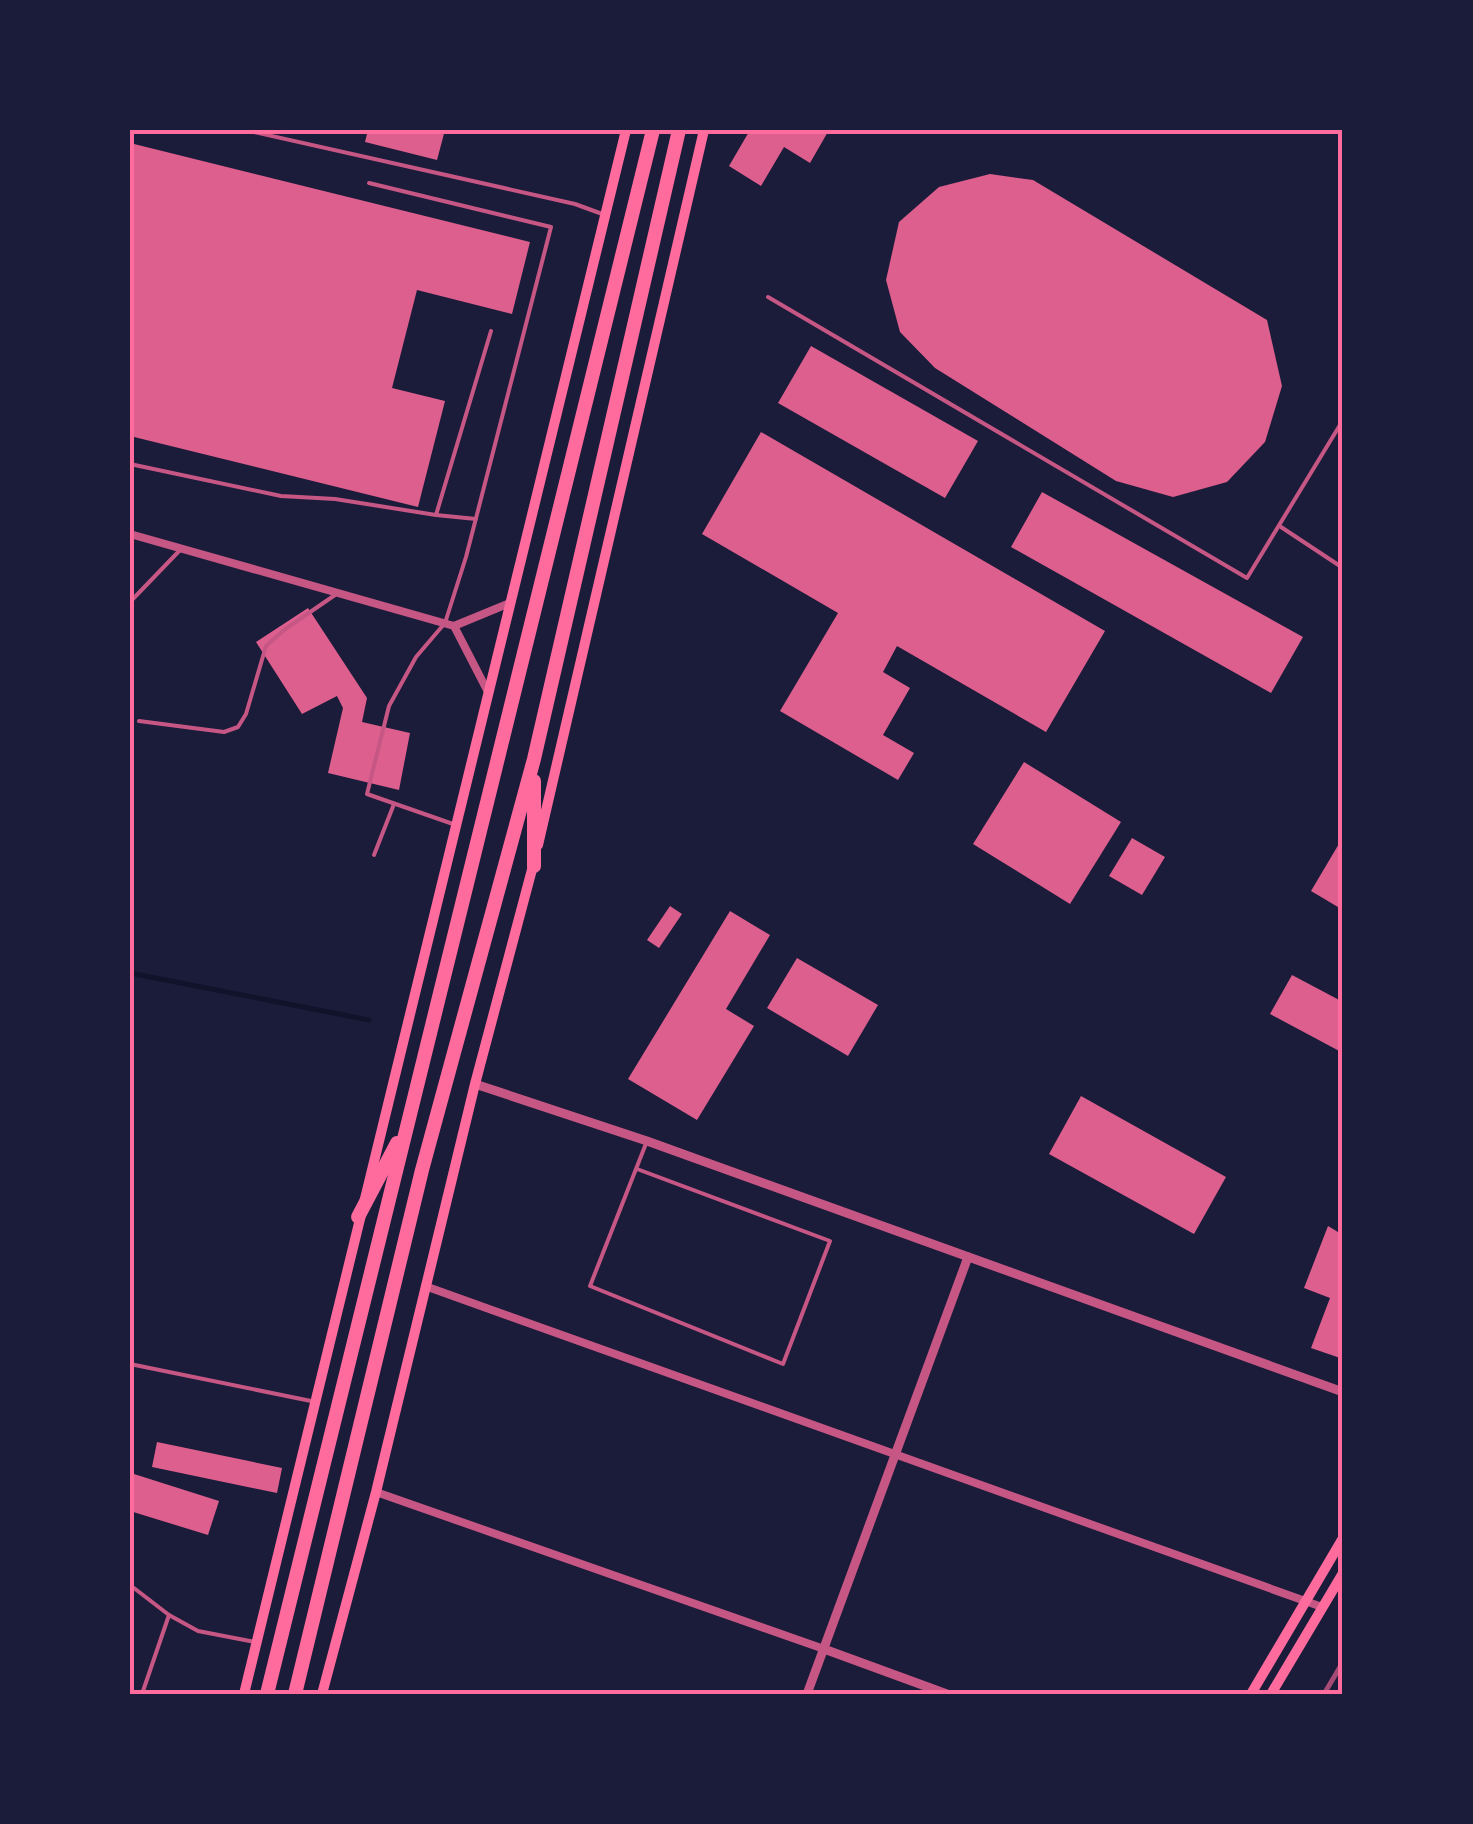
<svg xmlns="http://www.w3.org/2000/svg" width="1473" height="1824" viewBox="0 0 1473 1824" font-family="Montserrat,sans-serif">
<rect width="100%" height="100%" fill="#1b1b3a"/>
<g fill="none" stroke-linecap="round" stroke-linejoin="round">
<polyline stroke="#12122b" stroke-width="5" points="130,973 369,1020"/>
</g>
<g fill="#dd5f8e">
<polygon points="368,130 445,130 437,160 365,142"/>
<polygon points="750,130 829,130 810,163 784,147 761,186 729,166"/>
<polygon points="130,143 530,242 512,314 417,290 392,388 445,401 418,507 130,436"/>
<polygon points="990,174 1033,180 1267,320 1282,386 1265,442 1227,482 1173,497 1116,481 935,368 900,332 886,280 899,222 939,187"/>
<polygon points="811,346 978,441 945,498 778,403"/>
<polygon points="761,432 1105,631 1046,732 897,646 883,672 910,688 883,735 914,753 898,780 780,711 838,613 702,534"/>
<polygon points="1042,492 1303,637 1271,693 1011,547"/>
<polygon points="308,608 367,698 362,722 410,733 399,790 328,773 343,708 337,696 302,714 256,642"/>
<polygon points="1024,762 1121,822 1070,904 973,844"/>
<polygon points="1343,837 1343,910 1311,891"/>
<polygon points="1132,838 1165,857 1142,895 1109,876"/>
<polygon points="670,906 682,914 659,948 647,940"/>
<polygon points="730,911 770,935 726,1009 754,1026 697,1120 628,1079"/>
<polygon points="797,958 878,1005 848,1056 767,1008"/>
<polygon points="1292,975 1343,1002 1343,1053 1270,1014"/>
<polygon points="1081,1096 1226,1177 1194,1234 1049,1154"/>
<polygon points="1328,1226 1343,1235 1343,1359 1311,1348 1330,1298 1304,1288"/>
<polygon points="157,1442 282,1468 277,1493 152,1467"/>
<polygon points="134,1474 219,1501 208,1535 130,1511 130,1487"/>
</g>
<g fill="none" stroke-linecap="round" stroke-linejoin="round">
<g stroke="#c65784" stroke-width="4">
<polyline points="245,130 575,204 605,215"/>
<polyline points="369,183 551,227 466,557 445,623 416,657 389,706 367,794 453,824"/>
<polyline points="768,297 1247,578 1343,420"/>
<polyline points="130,464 281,496 335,499 436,515"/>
<polyline points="476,519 436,515 491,331"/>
<polyline points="1281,527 1343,568"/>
<polyline points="130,602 182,548"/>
<polyline points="139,721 224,732 238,727 246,714 266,646 284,630 335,595"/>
<polyline points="374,855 394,804"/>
<polyline points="637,1169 830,1241 783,1364 590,1286 647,1141"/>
<polyline points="130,1364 311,1401"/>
<polyline points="130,1585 169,1615"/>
<polyline points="142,1694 169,1615 198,1631 255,1642"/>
</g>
<g stroke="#c65784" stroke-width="8">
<polyline points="130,534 454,626 510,603"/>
<polyline points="454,626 488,692"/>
<polyline points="425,1286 1322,1607"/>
<polyline points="376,1492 824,1649"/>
</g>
<g stroke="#c65784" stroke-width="9">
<polyline points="475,1084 647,1141 1343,1392"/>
<polyline points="824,1649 947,1694"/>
<polyline points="807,1694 968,1257"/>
</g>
<g stroke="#ff6b9d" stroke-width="10">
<polyline points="538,845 704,130"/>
<polyline points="244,1694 626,130"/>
<polyline points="322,1694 376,1492 475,1084 534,862"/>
<polyline points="1251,1694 1343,1538"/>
<polyline points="1271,1694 1343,1573"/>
</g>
<g stroke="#ff6b9d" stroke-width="14">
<polyline points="534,866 534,781"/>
<polyline points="358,1217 397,1143"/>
<polyline points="267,1694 653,130"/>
<polyline points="295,1694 422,1170 534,759 679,130"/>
</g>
<polyline stroke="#a44b75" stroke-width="5" points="1324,1694 1343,1662"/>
</g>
<rect width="1473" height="1824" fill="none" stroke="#1b1b3a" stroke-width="265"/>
<rect x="132" y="132" width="1208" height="1560" fill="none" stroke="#ff6b9d" stroke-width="4"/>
</svg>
